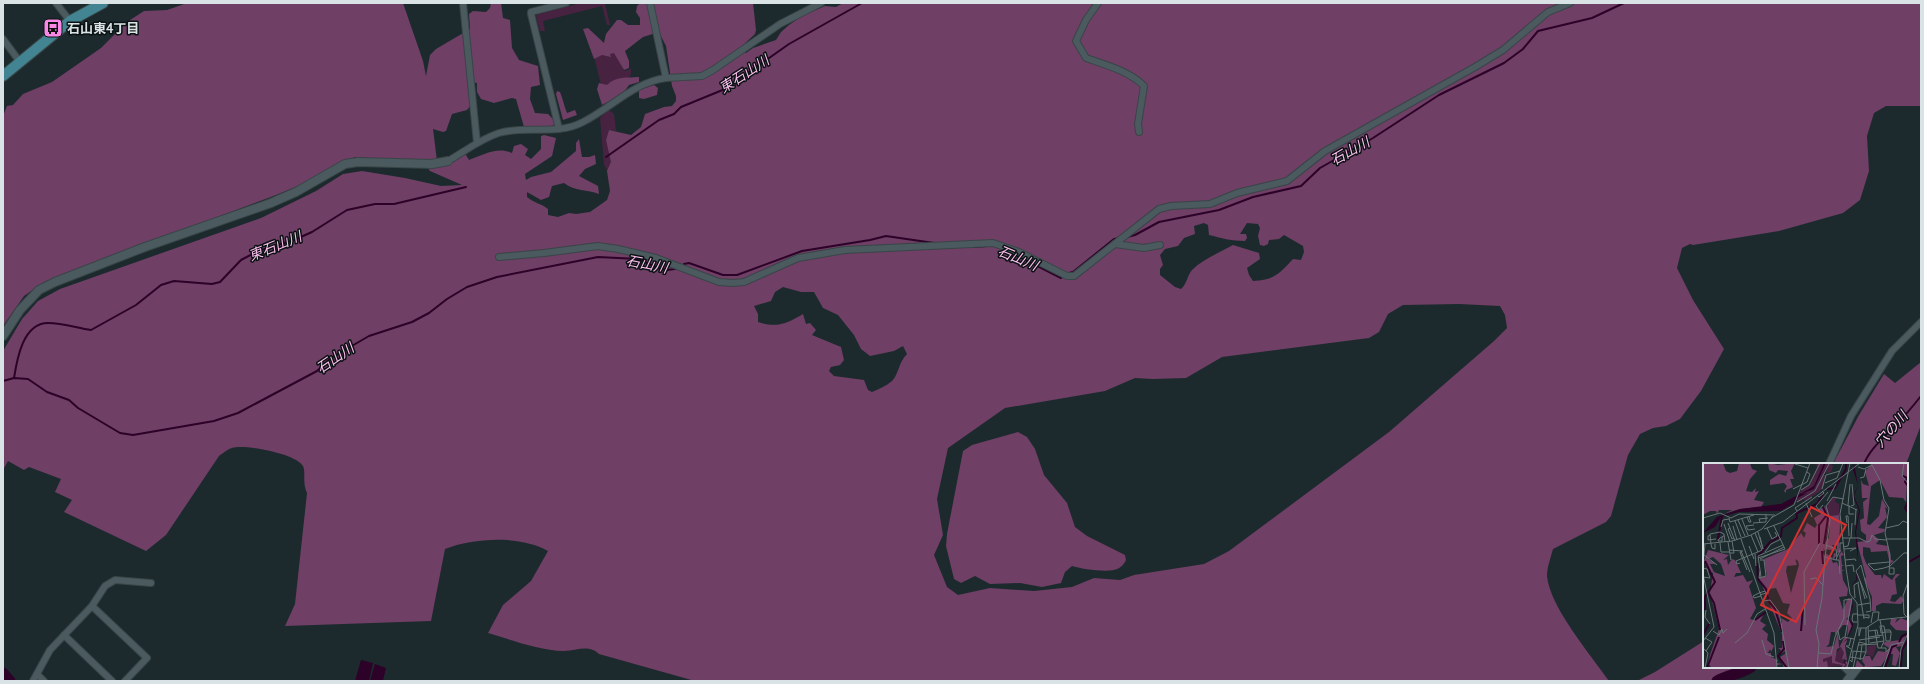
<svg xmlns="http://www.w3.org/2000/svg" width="1924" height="684" viewBox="0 0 1924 684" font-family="'PT Sans','Noto Sans JP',sans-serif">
<rect width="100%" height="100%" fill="#1c2a2d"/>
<g fill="#482241">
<polygon points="581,3 605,3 610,25 607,25 602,6 543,21 545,31 540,31 536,16 538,14"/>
<path d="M604,46L617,55L624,71L631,69C633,83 614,91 604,97L592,48Z"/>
<polygon points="609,110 614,114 616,131 609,130 606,140 612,163 611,168 607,171 604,164 600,118"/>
</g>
<g fill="#6f3f66" fill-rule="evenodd">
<polygon points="187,3 403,3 423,61 426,76 430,55 436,49 470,29 469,14 473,11 486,12 490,8 491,3 501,3 503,18 510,20 512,48 519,60 538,66 540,85 531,87 530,99 535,113 548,114 554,120 555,125 544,128 524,127 516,99 512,98 494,103 481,99 477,92 477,83 469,82 470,106 467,110 452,114 446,131 443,132 433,129 437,161 430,163 356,157 343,161 305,183 276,195 44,282 24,296 3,326 3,116 7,106 13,105 23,94 52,82 101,48 127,22 144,11 167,10"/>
<path d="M640,3H753L756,30L755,34L740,48L746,53L753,48L776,40L781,32L789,25L802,16L825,6L836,7L843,3H1921V106H1886L1874,113L1867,136L1869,171L1860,200L1843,213L1779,231L1693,245L1690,244L1682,248L1677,268L1693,300L1724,349L1701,391L1680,419L1666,426L1653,428L1640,434L1628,455L1611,516L1606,522L1553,549C1551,557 1547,567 1547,576C1550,607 1590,654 1609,681H695L599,654C588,644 577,651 564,651C538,650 512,640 488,633L503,605L531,581L548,551C520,535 474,538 445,549L431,621L285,626L295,604L307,493C302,483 306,472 303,466C296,454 246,444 232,448C228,449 223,453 219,456L166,535L146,551L64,512L72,500L55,492L61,479L29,467L24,470L8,461L3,470V351L22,319L38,301L60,289L261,218L316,191L343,174L362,171L405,178L441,186L462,185L430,171L428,168L462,154L466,155L469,160C482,155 498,146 512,153L514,146L521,144L528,149L525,155L531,159L541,149V136L544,135L556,138L552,156L525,174L526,180L531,177L551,172L576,151V143L579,139L582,157H589L595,155L596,164L585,169L579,176L598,186L599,194C587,189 575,192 564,183L552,186L549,197L541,200L527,192V197C534,203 542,204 548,209V215L558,217L569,213L576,214L590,212L607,200L610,191L607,171L611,162L606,140L609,130L631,135L641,127L645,114L664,107L672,106L676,101V96L672,86L666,46L659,32L643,37L625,51L629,61V68L624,70L614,53L610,54L611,57L602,55L594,59L583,29L588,28L604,43L606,34L617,20H621L628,25H640V18L636,12L637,6ZM1204,223L1208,225L1209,235C1221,238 1232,241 1245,241L1247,238L1246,234H1240L1247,223L1258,224L1260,228L1258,236L1260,245L1264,246L1268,244L1269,240L1279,239L1284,235L1303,246L1304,252L1301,260L1293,259C1279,274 1274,280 1253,281L1249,275L1247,268L1260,259L1259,253L1233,245C1219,253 1203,259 1192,270C1187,276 1187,284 1181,289L1175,287L1160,275V269L1163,265L1160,255L1165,249L1178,246L1184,238L1195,234L1194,226ZM783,287L801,292H814L823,308L838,315L854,335L861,349L870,356L894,351L903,346L907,354C898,363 899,374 892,381C886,386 879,389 872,392L868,390L864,380L834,376L829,371L831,367L840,365L844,360L841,347L812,335L816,330L810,323L806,324L803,314C786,324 777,328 758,322V314L754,306L771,301L775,292ZM1459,304L1500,306L1505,315L1507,328L1494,341L1389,432L1229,551L1204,564L1134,575L1120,580L1094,578L1072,587L1034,591L990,588L958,595L947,587L934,555L943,535L937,499L948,448L1005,408L1105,391L1135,378L1153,379L1186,378L1222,357L1369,338L1379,332L1388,314L1403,305Z"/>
<path d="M639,77V82L629,85C623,95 612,100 602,105L597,89L599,83L607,85C616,76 627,78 639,77Z"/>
<polygon points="654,85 658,88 657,95 644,99 639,98 639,90"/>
<path d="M557,91L560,92C563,99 564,106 567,113L575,110L577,115L563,120L556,94Z"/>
<polygon points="1921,362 1921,425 1906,464 1833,464 1859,415 1884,374 1895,383"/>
<path d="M1018,432L1027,437L1035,449L1044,475L1067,503L1075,527L1087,536L1125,555L1126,560C1124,564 1122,567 1117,569C1109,573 1081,569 1072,566L1065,572L1061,583L1042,587L1020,583L990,584L975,576L961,583L954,579L946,546L947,534L963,451L972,445Z"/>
<polygon points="1704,641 1704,667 1739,667 1726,681 1637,681 1655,672"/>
</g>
<g fill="#2d0228">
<polygon points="361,660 373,663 369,681 355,681"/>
<polygon points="375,664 386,668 383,681 370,681"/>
</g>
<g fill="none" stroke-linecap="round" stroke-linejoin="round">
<g stroke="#2d0228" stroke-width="2">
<polyline points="606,157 659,120 674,114 681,107 725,89 789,44 862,3"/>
<polyline points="1127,237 1135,235 1159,222 1219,210 1253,197 1301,186 1320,168 1373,138 1439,95 1504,63 1523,49 1538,31 1592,18 1624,3"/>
<polyline points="973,247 987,246"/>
<polyline points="1010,252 1061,278"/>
<polyline points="684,264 689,263 723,275 737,275 802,251 870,240 886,236 934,243"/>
<polyline points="1069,273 1073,272 1114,239 1119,238"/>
<path d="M14,378C17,359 23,323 48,323C63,323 77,328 91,330L136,305L161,285L174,281L212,284L220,282L241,260L258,251L294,240L312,232L347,210L375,204H394L466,187"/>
<polyline points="3,381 14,378 28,379 47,392 69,400 78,408 120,433 133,435 214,421 238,413 317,371 331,358 369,336 412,322 429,313 447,299 467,287 497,277 598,257 638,259 658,268 667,270 675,269"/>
<path d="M1864,464C1870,448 1885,437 1896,425C1905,416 1913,406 1921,396"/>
<polyline points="1907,563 1921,555"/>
</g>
<g stroke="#2d0228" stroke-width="11">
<polyline points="3,673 10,681"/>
<path d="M1717,681C1728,675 1740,674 1751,667"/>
</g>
<g stroke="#394547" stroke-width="8">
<g id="minor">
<polyline points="56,3 70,21"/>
<polyline points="463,3 477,143"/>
<path d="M1098,3L1086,20L1076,41L1086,58C1106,65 1129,71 1144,86L1138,124L1139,132"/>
<polyline points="3,39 20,62"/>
<polyline points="666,78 702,76 713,70 780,24 821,3"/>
<polyline points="559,129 531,14 531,12 566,3"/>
<path d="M448,161C464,152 480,139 499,133C526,125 557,136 583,122C611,108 634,82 666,78L650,3"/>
<polyline points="1115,244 1144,248 1160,245"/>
<polyline points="499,257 544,253 598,246 618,249 656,258 719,282 733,283 744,282 798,258 845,250 993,243 1019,252 1067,276 1074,276 1159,209 1171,206 1210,204 1237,193 1287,181 1325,151 1475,67 1503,50 1548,12 1570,3"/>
<polyline points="1829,464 1851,416 1892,351 1921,322"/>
<polyline points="92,606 147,658 125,681"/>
<polyline points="64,635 112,681"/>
<polyline points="1844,667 1852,675"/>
<polyline points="37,674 44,681"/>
<polyline points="33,681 50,650 92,606 105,586 115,580 151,583"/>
</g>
</g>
<g stroke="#394547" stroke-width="10">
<g id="tertiary">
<polyline points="3,336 20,310 39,290 55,282 145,247 271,203 296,192 345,164 358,162 432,164 448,161"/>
<polyline points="1907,623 1921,612"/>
<polyline points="1847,681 1858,667"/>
</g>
</g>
<g stroke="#394547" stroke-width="12">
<polyline id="trunk" points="3,76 70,21 103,3"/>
</g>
<use href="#minor" stroke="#4b5a5e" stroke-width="6"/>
<use href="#tertiary" stroke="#4b5a5e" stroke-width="8"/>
<use href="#trunk" stroke="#428492" stroke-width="10"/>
</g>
<defs>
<g id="bus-square" transform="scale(1)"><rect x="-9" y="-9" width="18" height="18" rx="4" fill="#fb87e6" stroke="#0b1213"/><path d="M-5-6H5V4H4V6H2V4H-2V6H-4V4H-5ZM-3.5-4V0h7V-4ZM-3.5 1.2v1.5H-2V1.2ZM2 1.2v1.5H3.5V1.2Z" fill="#111"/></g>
</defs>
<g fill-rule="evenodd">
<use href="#bus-square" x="53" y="28"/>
</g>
<g text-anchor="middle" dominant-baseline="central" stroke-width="3" stroke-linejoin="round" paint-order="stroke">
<g font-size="13" font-weight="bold" fill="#d9e2e4" stroke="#0b1213" text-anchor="start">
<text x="67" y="28">石山東4丁目</text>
</g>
<g font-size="14" font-style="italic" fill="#fdbfef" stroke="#0b1213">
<text transform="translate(744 74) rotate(-33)">東石山川</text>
<text transform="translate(1350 151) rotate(-29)">石山川</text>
<text transform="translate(275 246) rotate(-22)">東石山川</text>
<text transform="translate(1018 258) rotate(23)">石山川</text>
<text transform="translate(647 264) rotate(11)">石山川</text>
<text transform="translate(335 358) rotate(-34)">石山川</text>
<text transform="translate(1891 429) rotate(-49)">穴の川</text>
</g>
</g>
<g transform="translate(1703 463)">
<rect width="205" height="205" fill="#1c2a2d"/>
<path d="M113,0H127L130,3L128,9L123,10L125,4L120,13L122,12L120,25L116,29L102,38L101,36L93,40L98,27L107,21L114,5ZM134,34L132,39L136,41V52L126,53L123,44L129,35ZM174,182L170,194L163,191L165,183ZM138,184L142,190L140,203L115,205L116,190L133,191Z" fill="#482241"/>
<path d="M0,0H20L23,8L27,10L34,8L36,0H47L49,6L54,8L47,16L43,28L49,29L53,25L52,29L56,28L51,37L61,39L58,44L37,46L21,51L29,47H16L14,51L13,48H7L0,52ZM65,0L75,2L92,0L88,8L91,16H87L90,24L83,27V30L81,28L84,23L81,20L67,22V17L76,11L83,13L85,8L75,7L73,10L66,7ZM169,0H205L203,39L200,35L186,34L177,17L168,23L164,61L167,62L176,53L179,36L185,46L182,44L184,54L175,65L182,66L181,69L171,72L176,77L173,81L185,83L188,97L191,98L187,101L184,88L168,89L167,85L160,84V92L163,100L172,112H178L179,116L181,111L189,117L193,111H197L192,116L194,131L189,132L187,138L192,139L198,133L201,137L198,141L179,140L173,143V148H169V134L161,116L163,114L154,79L163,78V72L158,68L157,57L161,55L160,39L165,35H159L158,17L160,21L166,23L162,9ZM122,43L127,56L122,79L126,75L127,57L126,53L136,52L137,59L136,85L141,92V97V92L138,93L139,102L142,103H139V107H142L139,108L140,117L145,126L144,133L136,134L140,147L145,135L149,137L147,153L143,156L145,157L146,154L149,162L144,174L145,162H140L132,172V169H128L126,181L123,184L131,183L135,169L136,185L141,175H145L142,183L144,197L139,196L141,190L138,184L134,186L132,198L140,201L144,198L145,202L143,205H140L144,202L142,200L143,203L138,205L140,202L129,200V193L120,196V199L124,198L125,205H81L77,194L82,191V188L76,192L78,187L75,185H79V171L65,137L75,148L77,161L79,160L78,155L85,159L89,155L84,150L87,141L80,140L73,125L66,126L65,136L56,115L64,113L61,96L85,86L98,70L101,75L103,70L100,68L104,60L112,65L114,62L111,55L119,50L116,47ZM129,82H134V90L139,88L136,92L137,107L134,99L130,100L128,95L131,96L134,91L131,90L130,95L122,90L123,94L118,88H121L120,85L122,88L123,86L132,88ZM92,96L95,98L96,102L88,130L83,108L84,103L94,102ZM5,87L26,92L20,97L24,96L25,102L29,96L32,97L38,110H33L31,114L40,112L44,119L50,117L46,123L53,145L47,156L51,157L62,149L57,158L63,162L59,166L65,171L64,177L71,183L68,189L67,186L65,190H68V194L75,197L74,200L79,201L74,202L73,205H4L8,204L5,200L7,192L16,166L7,130L10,110L5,108L1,98ZM10,94L18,101L22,113L11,109L7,101H13L5,96ZM198,155L205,158V168L193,167L187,161L188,156H194L192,160ZM203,172L199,183L193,184L197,190L193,203L189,202L190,191H186L178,203L152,205L154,197L161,204L162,202L159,198L162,193H167L169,198L175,188L183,189L186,185L180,181L182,179L197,177Z" fill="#6f3f66" fill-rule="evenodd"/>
<path d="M121,0H123L111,26L98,31L104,30L93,36L90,41L77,48L36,49L18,54L12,64L0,70L14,54L37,46L78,41L106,26L111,23ZM151,0L155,22L151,33L157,47L153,69L155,84V95L154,117L148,125L150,137V143L147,152V157L150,161V163L145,176L139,180L143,191L141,198L143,201V203L139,205L143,202L141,200V197L143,191L139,180L145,175L149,163L146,157L147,151L150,139L148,125L153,117L155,97L152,69L156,47L150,33L155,22L150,7Z" fill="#2d0228"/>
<path fill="none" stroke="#2d0228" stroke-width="2" d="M200,13L204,15L202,19L205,23M124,26L132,25L143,6V0M205,39L202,45L205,50M120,44L125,55L121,81M94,50L114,41L120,31M15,76L19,53M116,81V62L123,53M119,88L120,101M54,94L67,79L78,73L79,65L94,55L93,48M2,98L12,119L2,134V147M54,100L55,116L63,126L66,139M6,131L11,140L17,167M66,139L72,146L79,169M52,157L63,149M98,168L100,145M0,172L6,161M80,178L81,186L75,193L84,205M196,179L199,173L204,171M198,204L199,187L205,177M4,205L16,174M182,205L189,184L194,182"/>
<path fill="none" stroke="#687476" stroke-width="1" d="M201,0L199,13L205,20M92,1L105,5M155,4L161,6L169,2L177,17L181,37L186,45L182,70L187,92L186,111M157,15L161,14L163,6M122,20L134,15L140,0M90,26L104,19L107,11L104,9M119,26L123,12L137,8M98,27L106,22L117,0M114,32L116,34L121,30L119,28M124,38L133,21M94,39L112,28L126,1M103,40L109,54M139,40L154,47M120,42L116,47L113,43L125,29M145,42L147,21M146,42V51H151M148,43L151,42L149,21M94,48L92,45L109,34M44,54L46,59H48L46,54M0,55L17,50L28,55L36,51L72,52M26,55L27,59L51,52M68,55L91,42L107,0M39,56L45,72M35,57L42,73M32,58L38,74M57,59L56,56L65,55M25,60L32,78M50,60L63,59V51M144,60L143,53H145L146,73M21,61L27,79M51,62L43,63L45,67L52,66M152,62L153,46M30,63L34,77M18,64L20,57L26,56M27,65L25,66L29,76L31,75M64,65L69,76L74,73L72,69M183,65L196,62L200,58L205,60M61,66L80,59L157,0M55,69L60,86M52,70L59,87L57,88M7,72L5,73V77L13,76M48,72L55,89M19,74V78H15L16,76L17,75L19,74L20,73H21M57,74L60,86M140,75H156L164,79L167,78L169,72L172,76L183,77M148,75L149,60M38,76L71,170L74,205M183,76H205M25,79L28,97M17,80L18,89H27M0,81L29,78L48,72L59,66L70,53M8,81L7,71L17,69L21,71L22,79M8,81L9,85L12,86V81M123,82L133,86L134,94L137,88V80H140M46,83L51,96M140,84L145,83L147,75M141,86L153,85L147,88M26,87L40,88M38,88L47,109M39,89H37L44,107M62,89L68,81L78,76M27,90H31L29,78M0,91L14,102M52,91L53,103M134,94L133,97L122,94L127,57L123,43L130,34L141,36M55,95L82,86L71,63M57,96L81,84M133,97H136L137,111M142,97L152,96L153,98M186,99L165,101L171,107L181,105L187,103L201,90H205M37,100L34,101L33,98L57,88M158,102L167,136L168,148L163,149M158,102L153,108L164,135M0,103L2,81M143,103L150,102L151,109M0,105L4,106L7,115L0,114M57,108L56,115L63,113L61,97H57M0,111L11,164L0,178M186,111H191V105H187M58,114L55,93L80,82M107,116L113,115L120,122M157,118L162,136M205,119L200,133L201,151L205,155M155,120L161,156M56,130L50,133L51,135L58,133M56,130L62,128L63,130L57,132M152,135L151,122L156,119M61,138L67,137L76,149L86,205M155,142L167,140M3,147L2,154L7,161M155,152H166V155L161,154M154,159H150L149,156L150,151H155M168,160L170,149H176L175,157M102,162L101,109L117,80M165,163L166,182M154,165H163L175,157L203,154M156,166V173L158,165M172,167L175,185H178L181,178L177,157M182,167H187L188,169V171L187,178H183L182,169L181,163H177L178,170L182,169H188M10,168L16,172L19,166L20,170L24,166M135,168L137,177L141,174L151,176M166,168L174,167L175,172M142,174L149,135M166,174L180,172M2,175L9,179L3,188M148,175L146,183H143L148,186M59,177L63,191L71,194M156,177L177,174M32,180L44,170L54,151L62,146M167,180L181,178M155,182L175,181M0,185L5,190L2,205M178,185H183V189L186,186M148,188L163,189V165M116,190L128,191L132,174L141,155V137L149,136M147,194L160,196L163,189M147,197L149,199L150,189M157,197L159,182M114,205L116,181L113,167L119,135L122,94M144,205L155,162L154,140L147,131L143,105L137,51L147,0M150,205L156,179L164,181M180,205L188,182L201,179M196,205L198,186L205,170"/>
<path fill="#d63131" fill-opacity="0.15" stroke="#d63131" stroke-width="2" d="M108,44L143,62L93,159L58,142Z"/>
<rect width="205" height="205" fill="none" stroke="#d9e2e4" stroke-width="2"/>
</g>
<rect width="1924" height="684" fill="none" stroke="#d9e2e4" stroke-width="8"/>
</svg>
